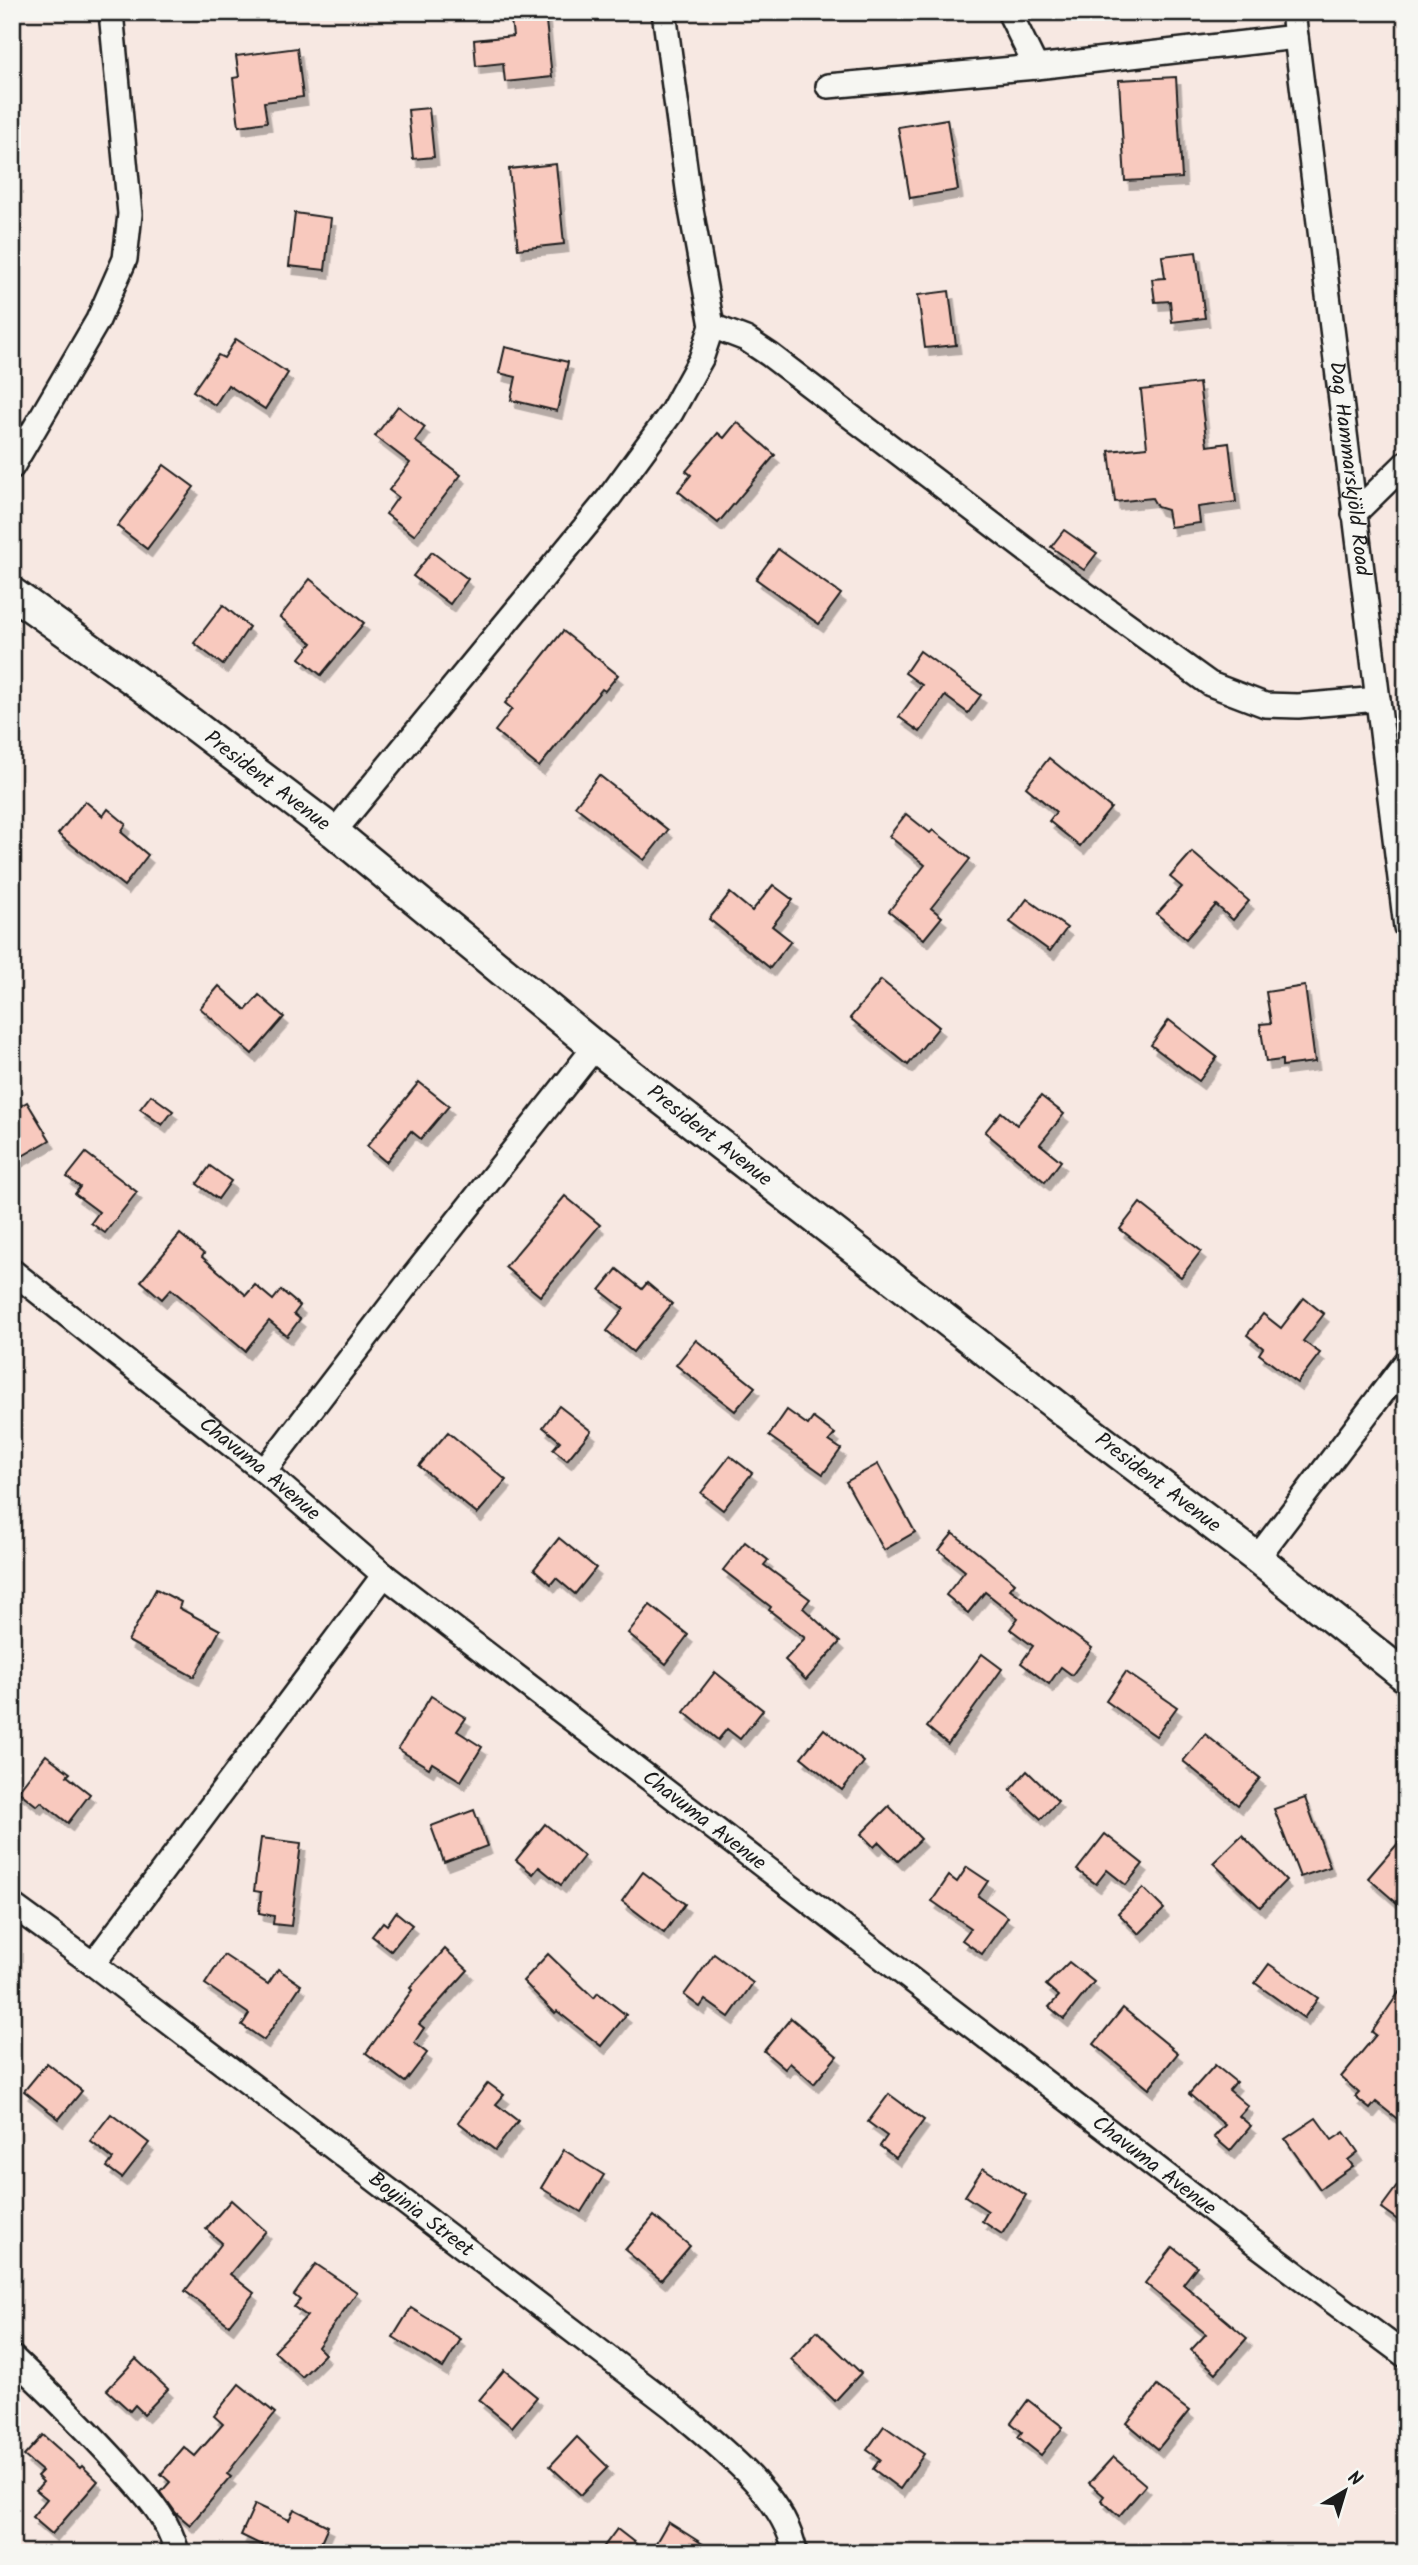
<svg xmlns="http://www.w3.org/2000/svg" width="1418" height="2565" viewBox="0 0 1418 2565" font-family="Kalam,sans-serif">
<defs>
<filter id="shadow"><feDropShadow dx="4.5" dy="8" stdDeviation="0" flood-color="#0004"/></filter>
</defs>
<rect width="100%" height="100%" fill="#f7e8e2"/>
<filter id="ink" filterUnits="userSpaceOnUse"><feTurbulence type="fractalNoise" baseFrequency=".0143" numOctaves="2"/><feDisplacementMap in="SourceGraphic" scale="14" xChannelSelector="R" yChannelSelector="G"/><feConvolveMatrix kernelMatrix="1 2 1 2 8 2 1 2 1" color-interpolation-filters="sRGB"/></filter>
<g filter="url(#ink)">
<g fill="#f8c9be" stroke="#1c1c1c" stroke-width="2" filter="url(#shadow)">
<polygon points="510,12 545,12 552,77 505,82 503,63 476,66 474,40 513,36"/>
<polygon points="297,48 303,97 264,102 267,122 239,126 233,78 239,77 236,56"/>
<polygon points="1176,77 1182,178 1125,181 1119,80"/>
<polygon points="429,108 434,157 413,159 408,110"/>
<polygon points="947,119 958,190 910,198 898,127"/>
<polygon points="556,164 564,244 518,249 509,169"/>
<polygon points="295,213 331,218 325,270 289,266"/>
<polygon points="1196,252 1205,318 1172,322 1170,301 1155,302 1152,279 1165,278 1162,256"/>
<polygon points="949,291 956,345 925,348 918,295"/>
<polygon points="236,339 288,373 265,409 228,385 215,405 193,391 218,355 224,358"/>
<polygon points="505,347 568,362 557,411 511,400 516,377 499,373"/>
<polygon points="1199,383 1207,446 1229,443 1236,502 1198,507 1200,523 1170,527 1167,510 1157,507 1152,498 1115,502 1109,451 1147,447 1141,390"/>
<polygon points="398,406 425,427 415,441 461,475 414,535 386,514 398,497 389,490 410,463 375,436"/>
<polygon points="737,422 775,455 718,523 678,491 691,475 686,471 718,433 724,438"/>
<polygon points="164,465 194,487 147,549 117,526"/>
<polygon points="1064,530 1097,553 1084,570 1051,547"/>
<polygon points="778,549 841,594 819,624 756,579"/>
<polygon points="432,552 468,579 450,604 413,576"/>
<polygon points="310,579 364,623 321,675 300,658 312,643 280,617"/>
<polygon points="223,605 249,627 223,665 194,643"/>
<polygon points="563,631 618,675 605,691 602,689 539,767 495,731 512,709 505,703"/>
<polygon points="920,651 981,695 968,713 945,696 920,732 899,717 922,685 905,673"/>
<polygon points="1049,758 1111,808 1080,846 1049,821 1056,812 1026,787"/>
<polygon points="599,775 668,830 644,860 575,806"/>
<polygon points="85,801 103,816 108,809 126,824 121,832 148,855 124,886 58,834"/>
<polygon points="906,814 930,833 933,830 970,859 931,908 942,917 924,939 889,911 925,865 889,836"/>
<polygon points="1192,852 1249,901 1233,920 1216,905 1186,939 1157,914 1182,887 1170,877"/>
<polygon points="773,885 793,900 772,926 791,941 770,968 709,919 730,893 752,911"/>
<polygon points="1027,899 1067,928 1050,951 1010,922"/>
<polygon points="881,980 939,1027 908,1065 850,1018"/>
<polygon points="219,986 246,1010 259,995 284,1017 252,1054 200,1008"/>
<polygon points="1305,986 1315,1062 1282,1066 1282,1060 1266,1062 1260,1024 1271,1023 1266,992"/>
<polygon points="1169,1020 1217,1057 1199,1081 1151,1045"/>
<polygon points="419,1082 449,1106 421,1139 411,1131 386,1162 367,1146"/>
<polygon points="151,1095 173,1111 162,1125 140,1109"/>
<polygon points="1041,1096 1064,1114 1040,1144 1061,1161 1045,1182 985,1132 1001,1112 1017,1125"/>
<polygon points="27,1102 50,1140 12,1162 12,1111"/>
<polygon points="86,1153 137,1192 105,1233 91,1223 99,1212 75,1194 80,1187 67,1177"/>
<polygon points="210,1166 231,1181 218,1199 197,1184"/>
<polygon points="565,1196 600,1225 540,1296 505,1267"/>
<polygon points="1140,1203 1201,1251 1181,1277 1120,1229"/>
<polygon points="180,1234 204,1254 202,1257 246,1295 255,1285 273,1300 281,1290 300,1306 294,1314 300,1319 287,1336 269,1321 245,1351 171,1289 162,1299 141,1281"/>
<polygon points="617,1269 642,1289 647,1283 672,1304 633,1352 607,1331 624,1309 600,1290"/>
<polygon points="1304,1298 1324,1314 1303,1341 1320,1353 1297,1383 1259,1354 1263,1348 1247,1335 1263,1314 1281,1328"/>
<polygon points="696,1340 755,1387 735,1411 676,1365"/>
<polygon points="559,1406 591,1431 567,1460 553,1449 560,1441 543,1427"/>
<polygon points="787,1410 808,1425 813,1418 835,1434 829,1441 841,1449 823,1474 769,1436"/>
<polygon points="448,1432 506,1480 477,1514 419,1466"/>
<polygon points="730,1456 752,1473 723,1510 701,1493"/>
<polygon points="878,1464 915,1532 884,1550 846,1482"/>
<polygon points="953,1533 1015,1583 1010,1589 1092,1648 1072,1675 1061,1667 1049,1684 1021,1663 1033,1646 1010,1629 1018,1618 985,1592 968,1613 946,1595 965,1571 939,1550"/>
<polygon points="559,1538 596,1568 575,1594 556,1578 551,1584 534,1569"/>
<polygon points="745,1542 768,1560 764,1565 810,1599 803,1608 840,1642 806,1680 785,1660 805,1638 769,1610 771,1607 723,1570"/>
<polygon points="156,1589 181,1602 179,1608 220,1630 194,1677 128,1641"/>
<polygon points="650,1605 688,1635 666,1664 628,1633"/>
<polygon points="982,1654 1002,1669 948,1744 927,1727"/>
<polygon points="715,1672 763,1710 740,1739 727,1729 718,1740 684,1712"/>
<polygon points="1126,1672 1177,1707 1156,1736 1106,1701"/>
<polygon points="431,1696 466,1718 457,1731 482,1747 461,1781 432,1763 429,1768 398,1749"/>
<polygon points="824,1729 864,1762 842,1790 801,1757"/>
<polygon points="1205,1734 1260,1778 1238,1805 1183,1761"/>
<polygon points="46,1755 70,1773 67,1776 90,1794 68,1823 41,1802 37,1806 18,1791"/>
<polygon points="1027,1771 1058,1801 1041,1819 1010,1790"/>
<polygon points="1305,1798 1330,1867 1300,1877 1274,1809"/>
<polygon points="889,1806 921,1839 898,1861 879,1842 874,1847 861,1834"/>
<polygon points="474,1810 487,1846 444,1862 431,1826"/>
<polygon points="545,1824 584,1856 561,1885 539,1867 533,1874 516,1860"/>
<polygon points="1105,1834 1143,1864 1126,1885 1107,1870 1096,1884 1077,1870"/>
<polygon points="1406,1834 1406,1911 1368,1878"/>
<polygon points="1242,1835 1286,1880 1260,1907 1213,1863"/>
<polygon points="261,1838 301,1843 291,1926 273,1924 274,1916 259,1913 261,1892 254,1891"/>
<polygon points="967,1867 988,1881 978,1896 1008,1917 982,1954 962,1940 971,1928 932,1901 949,1876 957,1882"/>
<polygon points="643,1872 685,1904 664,1933 622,1901"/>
<polygon points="1143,1888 1164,1909 1139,1934 1118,1913"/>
<polygon points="396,1912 412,1925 391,1951 372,1936 383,1922 387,1925"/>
<polygon points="445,1949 468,1970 419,2024 424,2028 414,2043 427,2053 405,2082 366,2053 412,1990 410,1988"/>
<polygon points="548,1954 594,1998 598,1993 626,2015 601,2046 557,2011 555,2013 523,1981"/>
<polygon points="714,1954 753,1983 729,2017 705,2000 700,2007 684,1995"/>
<polygon points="224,1955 268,1984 278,1969 301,1985 264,2040 242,2025 249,2014 205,1984"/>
<polygon points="1069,1962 1094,1982 1064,2019 1049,2007 1059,1996 1046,1985"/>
<polygon points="1269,1964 1318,1998 1304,2018 1255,1983"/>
<polygon points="1406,1982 1406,2126 1376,2102 1370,2109 1355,2097 1359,2093 1341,2077 1376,2035 1372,2032"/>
<polygon points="1123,2008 1178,2053 1149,2089 1094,2044"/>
<polygon points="791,2018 837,2056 814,2084 790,2063 785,2069 764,2051"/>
<polygon points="47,2063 82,2091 59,2119 24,2091"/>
<polygon points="1215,2065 1236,2082 1229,2090 1248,2106 1239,2116 1251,2126 1230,2151 1214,2137 1225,2125 1189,2094"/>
<polygon points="488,2083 504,2095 496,2104 518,2121 495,2150 458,2122"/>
<polygon points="889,2094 924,2120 896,2158 880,2146 887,2136 868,2122"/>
<polygon points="111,2114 149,2143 122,2178 107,2167 113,2159 90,2141"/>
<polygon points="1316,2118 1332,2140 1344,2132 1358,2152 1348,2160 1353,2166 1320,2189 1285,2139"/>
<polygon points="564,2150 604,2175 581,2212 541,2188"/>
<polygon points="983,2168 1026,2195 1002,2234 982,2221 988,2211 965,2196"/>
<polygon points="1406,2174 1406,2226 1381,2208"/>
<polygon points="231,2200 266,2231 230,2274 254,2293 229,2325 185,2291 222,2243 206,2229"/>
<polygon points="654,2216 690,2246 661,2280 625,2250"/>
<polygon points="1173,2247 1197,2266 1183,2284 1247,2338 1216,2373 1191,2350 1206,2334 1145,2283"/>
<polygon points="316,2264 357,2292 318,2347 325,2354 302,2377 274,2351 307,2316 294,2307 300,2300 294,2295"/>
<polygon points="411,2308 461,2339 443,2368 393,2337"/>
<polygon points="817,2331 861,2373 835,2401 791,2359"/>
<polygon points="136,2359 168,2389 144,2414 135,2405 130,2411 107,2390"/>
<polygon points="504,2370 537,2397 512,2427 479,2400"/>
<polygon points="239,2384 275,2413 233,2466 227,2474 231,2477 190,2525 176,2513 161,2492 170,2482 161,2474 184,2447 195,2456 223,2424 214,2416"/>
<polygon points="1157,2386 1189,2411 1158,2449 1127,2423"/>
<polygon points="1028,2400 1063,2427 1041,2455 1018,2437 1022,2432 1011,2423"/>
<polygon points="884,2426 924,2454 900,2489 873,2469 880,2459 867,2450"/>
<polygon points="43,2435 80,2468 82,2466 98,2481 52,2534 32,2517 47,2499 36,2490 43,2482 37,2476 42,2471 24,2456"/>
<polygon points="577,2437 608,2467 581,2495 550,2466"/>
<polygon points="1113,2457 1146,2485 1119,2516 1101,2500 1104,2496 1089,2483"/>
<polygon points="255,2504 289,2520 294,2509 328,2526 316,2553 278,2553 241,2535"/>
<polygon points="668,2522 717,2553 650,2553"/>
<polygon points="617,2529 648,2553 599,2553"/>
</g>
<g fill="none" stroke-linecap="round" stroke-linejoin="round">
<g stroke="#1c1c1c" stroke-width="28">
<g id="minor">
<polyline points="1009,12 1036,67"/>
<path id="s1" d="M1293,12L1406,927"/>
<polyline points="828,86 1036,67 1296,37"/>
<polyline points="712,326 746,339 770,355 1059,575 1210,684 1265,705 1298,706 1378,699"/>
<polyline points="12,467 98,320 125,259 130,214 111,12"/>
<polyline points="1354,514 1406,463"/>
<polyline points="334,832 608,499 671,413 701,359 712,326 690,204 664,12"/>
<path id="s2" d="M12,1271L264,1471L384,1575L1256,2244L1406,2356"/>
<polyline points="264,1471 405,1287 595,1047"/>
<polyline points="1257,1558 1406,1362"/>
<path id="s3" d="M12,1905L93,1964L674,2408C716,2445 785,2494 795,2553"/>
<polyline points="93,1964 384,1575"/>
<path d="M12,2357C50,2393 87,2429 122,2468C145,2494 169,2518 177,2553"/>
</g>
</g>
<g stroke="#1c1c1c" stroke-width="35">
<g id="tertiary">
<path id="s4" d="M12,593L142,686L334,832L595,1047L1084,1427L1257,1558L1406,1677"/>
</g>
</g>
<use href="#minor" stroke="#f6f6f2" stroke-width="23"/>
<use href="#tertiary" stroke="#f6f6f2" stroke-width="30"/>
</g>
</g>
<g text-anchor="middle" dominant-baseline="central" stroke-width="5" stroke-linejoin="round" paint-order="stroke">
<g font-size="21" fill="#1c1c1c" stroke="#f6f6f2">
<text stroke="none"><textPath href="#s1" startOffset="460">Dag Hammarskjöld Road</textPath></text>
<text stroke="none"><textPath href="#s4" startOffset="317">President Avenue</textPath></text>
<text stroke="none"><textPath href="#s4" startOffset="884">President Avenue</textPath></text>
<text stroke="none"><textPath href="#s2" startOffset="317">Chavuma Avenue</textPath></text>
<text stroke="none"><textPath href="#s4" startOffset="1451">President Avenue</textPath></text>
<text stroke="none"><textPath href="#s2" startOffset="884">Chavuma Avenue</textPath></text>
<text stroke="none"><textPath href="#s2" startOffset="1451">Chavuma Avenue</textPath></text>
<text stroke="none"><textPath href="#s3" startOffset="513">Boyinia Street</textPath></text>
</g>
</g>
<rect width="1418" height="2565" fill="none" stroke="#f6f6f2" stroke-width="42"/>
<rect x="21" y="21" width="1376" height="2523" fill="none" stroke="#1c1c1c" stroke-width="2.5" filter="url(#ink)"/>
<g transform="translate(1345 2491) rotate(38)" stroke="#f6f6f2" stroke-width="5" paint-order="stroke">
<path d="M0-5L12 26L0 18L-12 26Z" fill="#1c1c1c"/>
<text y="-10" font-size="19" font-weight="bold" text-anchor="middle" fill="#1c1c1c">N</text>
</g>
</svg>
